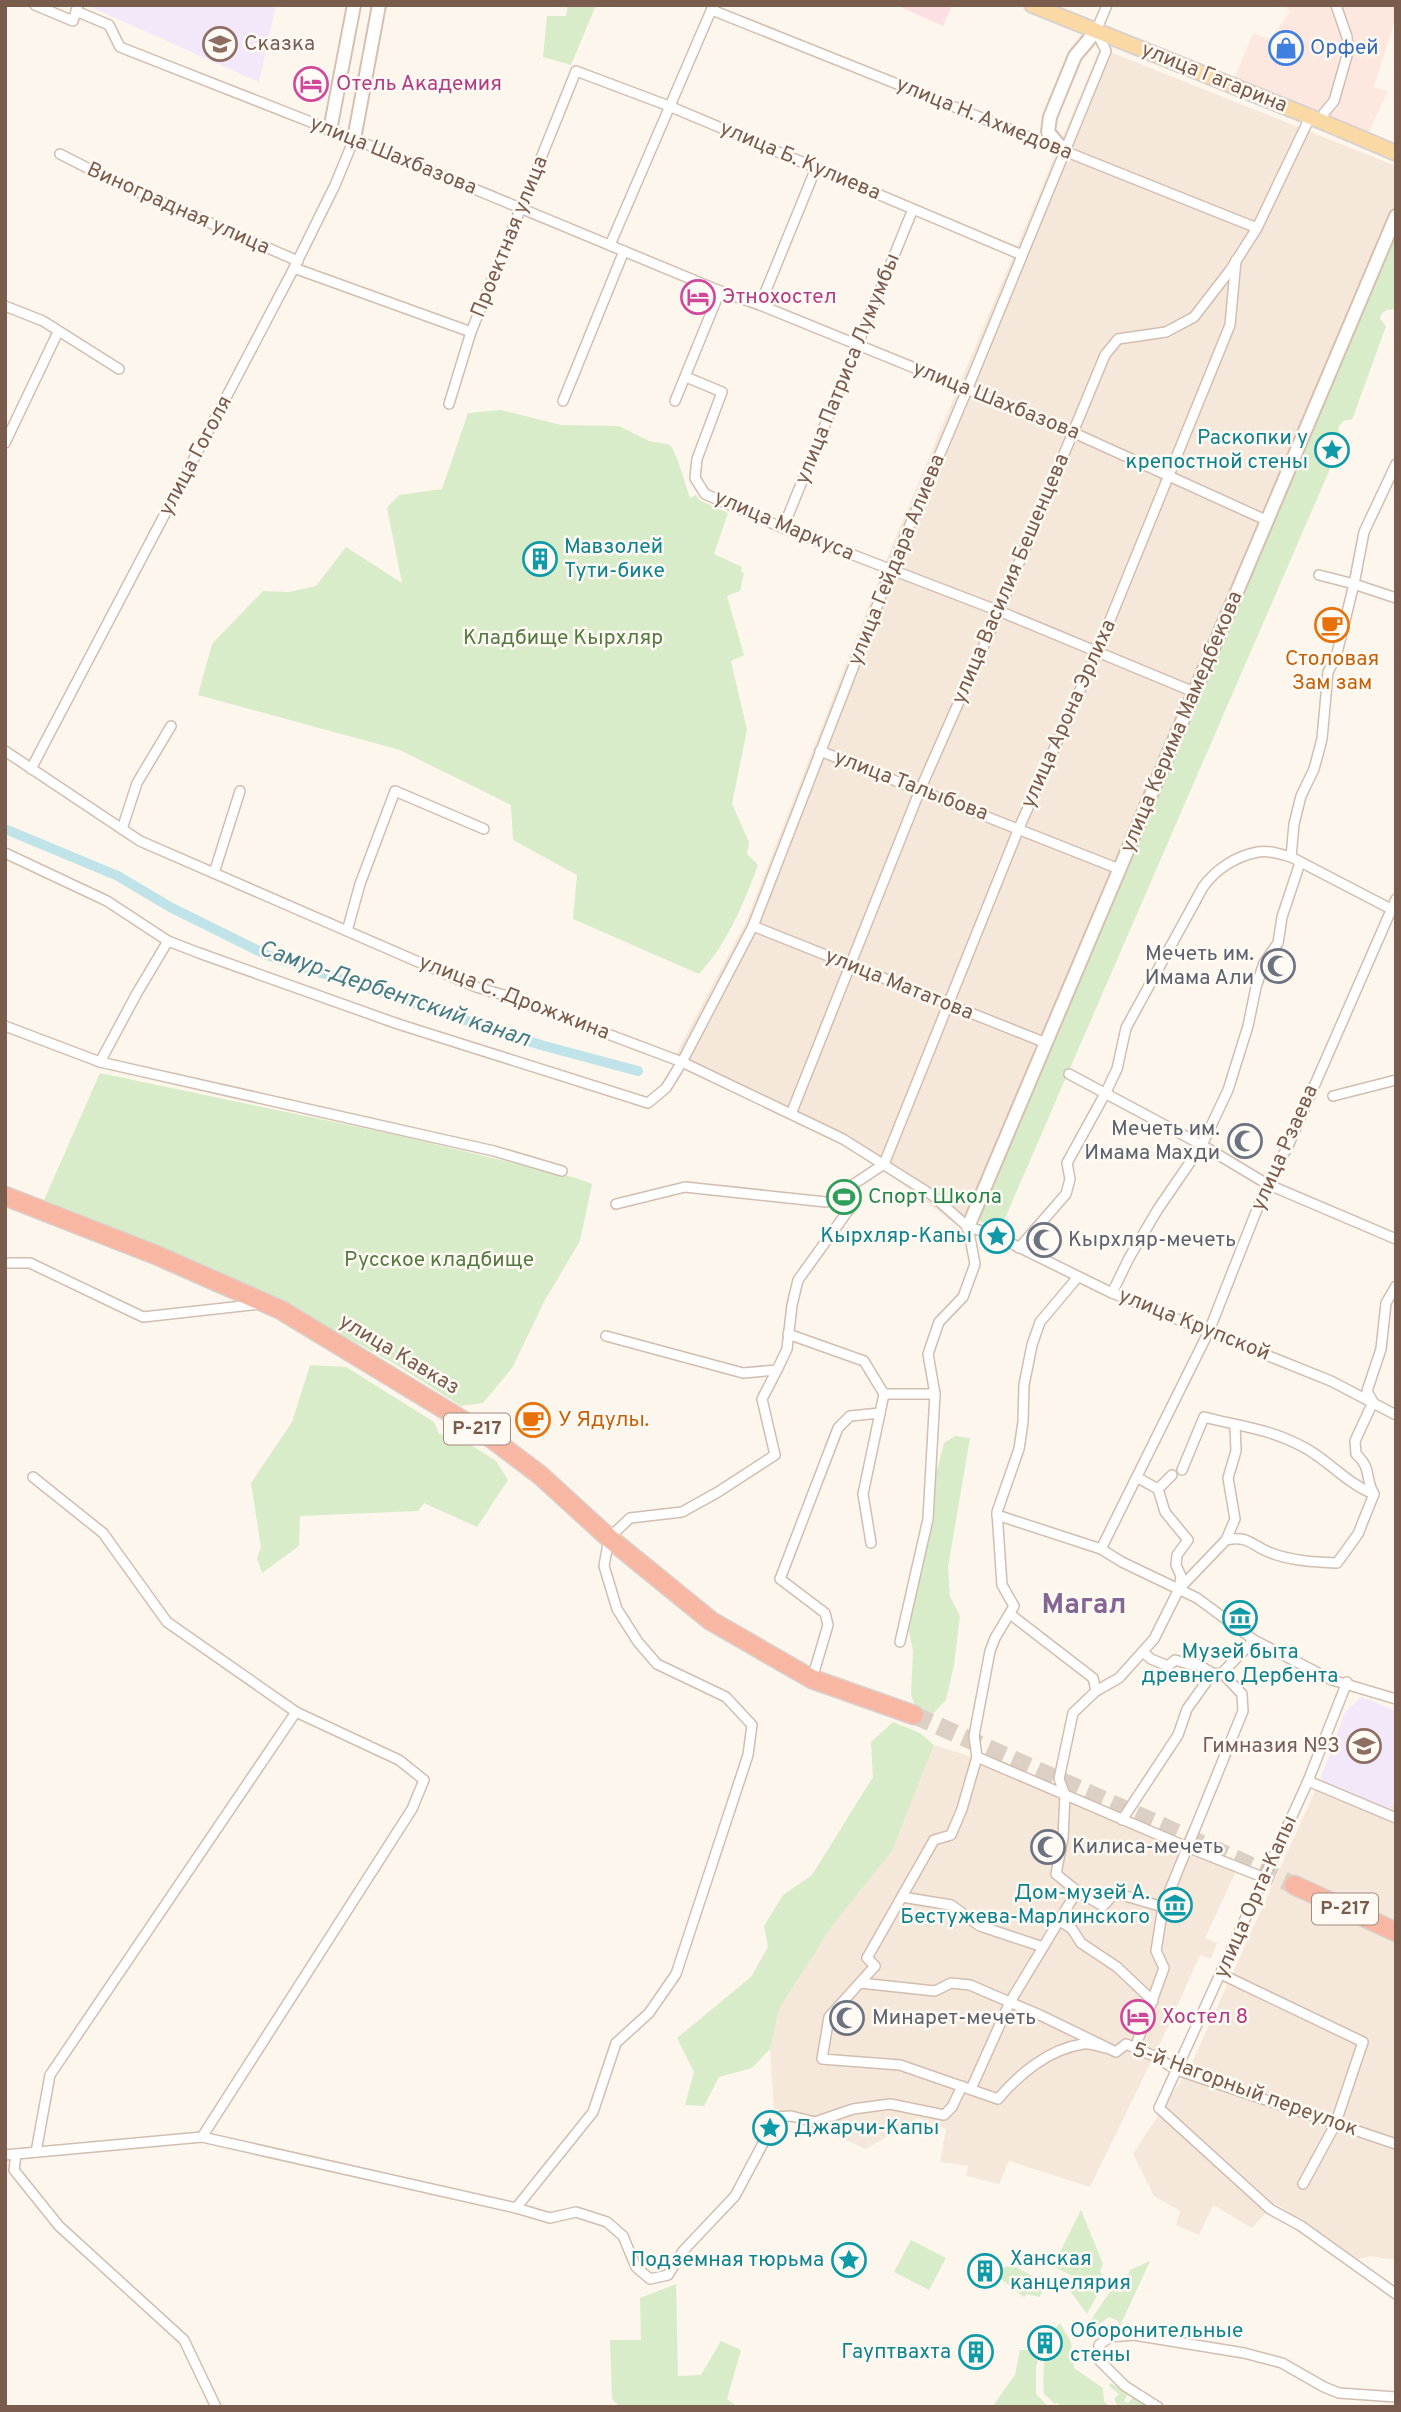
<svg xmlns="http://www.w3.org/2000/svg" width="1401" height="2412" viewBox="0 0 1401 2412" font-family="Overpass,sans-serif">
<rect width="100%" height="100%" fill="#fdf6ec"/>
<g fill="#f5e8da">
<polygon points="1100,48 1396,166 1396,231 1282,506 1207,677 978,1220 958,1226 866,1157 786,1106 676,1054 746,922 892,546"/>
<polygon points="934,1745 995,1764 1236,1871 1205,1938 1217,1943 1211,1959 1200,1955 1166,2031 1090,2187 1009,2161 999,2184 966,2176 968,2166 940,2162 946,2129 918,2118 866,2149 774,2108 770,2049 779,2009 832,1926 892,1851"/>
<polygon points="1320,1780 1388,1812 1396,1797 1396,2260 1370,2256 1358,2259 1275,2203 1252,2228 1213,2205 1199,2235 1176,2225 1180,2211 1154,2196 1133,2154 1191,2065"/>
</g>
<polygon fill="#fde8e0" points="1285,5 1396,5 1396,17 1374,87 1388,91 1367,136 1234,79 1253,33 1270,39 1290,12"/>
<g fill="#f3e8fa">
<polygon points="86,5 276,5 259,82"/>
<polygon points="1362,1697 1396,1711 1396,1797 1389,1812 1320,1780 1345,1712"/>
</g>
<polygon fill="#fbdfe3" points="896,5 951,5 952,6 943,26"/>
<g fill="#d8ecc9">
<polygon points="568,5 596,5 571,65 543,57 547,16 566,16"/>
<path d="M1396,231V303L1393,310C1386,308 1381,313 1380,319L1386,326L1352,420C1344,419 1341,422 1338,429L1343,439L999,1232L978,1220C1117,890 1259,562 1396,231Z"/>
<path d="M501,410L561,425L619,426L649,441L667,444L672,447L678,461L690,498L696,495L699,500L728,513L714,554L742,567L741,572L744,573L740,591L727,596L744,655L731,661L747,730L732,804L749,842L747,854L758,865C744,903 727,944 699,974L573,919L577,875L513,840L511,805L400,750L198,695L212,644L263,591L289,592L316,586L346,547L402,583L387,508L399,495L442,489L468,413Z"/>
<polygon points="100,1073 401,1136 576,1178 592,1184 580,1241 545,1300 512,1368 483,1403 461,1406 395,1364 261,1291 44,1200"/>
<polygon points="310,1365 346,1367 434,1422 439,1434 460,1438 496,1461 508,1480 477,1527 424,1503 418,1511 300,1516 299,1546 262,1573 257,1558 261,1547 251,1483 292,1422"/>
<polygon points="955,1436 970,1438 948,1567 950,1597 960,1616 954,1665 946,1700 932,1715 917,1711 911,1695 913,1650 908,1627 916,1593 914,1559 944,1443"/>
<polygon points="893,1722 920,1733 934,1745 892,1851 832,1926 779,2009 770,2049 752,2068 719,2077 704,2106 685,2105 694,2072 677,2038 751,1977 768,1947 764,1926 783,1895 812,1875 873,1777 871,1742"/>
<polygon points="1081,2210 1103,2264 1100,2271 1105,2281 1087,2314 1068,2288 1074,2277 1053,2266"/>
<polygon points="911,2240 946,2258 929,2290 894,2272"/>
<polygon points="1150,2261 1120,2326 1118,2321 1109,2317 1096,2326 1091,2320 1115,2284 1126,2281 1130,2270"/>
<polygon points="1012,2265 1044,2282 1040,2297 1027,2294 1024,2297 996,2275 999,2269"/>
<polygon points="676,2284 678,2376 701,2375 721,2341 741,2350 727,2399 738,2407 620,2407 612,2399 610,2340 641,2340 640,2298"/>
<path d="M1060,2323L1071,2342L1074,2368L1103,2388L1104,2401L1110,2407H1060L1058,2403L1055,2404L1044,2394C1043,2370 1042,2341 1060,2323Z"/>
<polygon points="1020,2350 1040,2350 1036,2368 1036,2394 1049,2407 992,2407 1015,2375"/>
<polygon points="1110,2383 1129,2393 1124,2401 1128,2403 1134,2396 1151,2407 1118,2407 1114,2399 1119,2394 1109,2386"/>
</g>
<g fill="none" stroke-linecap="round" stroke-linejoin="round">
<polyline stroke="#bfe3e8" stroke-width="10" points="5,829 118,876 170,907 267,955 541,1045 638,1071"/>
<polyline stroke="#dcd0c4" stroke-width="18" stroke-dasharray="18 9" stroke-linecap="butt" points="914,1715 1294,1885"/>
<g stroke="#d1beb0" stroke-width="12">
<g id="street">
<polyline points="35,5 73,21 78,5"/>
<polyline points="712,10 1257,228"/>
<polyline points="76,11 109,25 120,47 354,139 720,291 760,305 1072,432 1268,521"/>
<polyline points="1323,122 1324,113 1334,101 1348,52 1347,37 1336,5"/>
<polyline points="60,154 111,180 298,261"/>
<polyline points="610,245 713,6"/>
<polyline points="294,268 471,332"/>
<polyline points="760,305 816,168"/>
<polyline points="5,306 43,321 119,369"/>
<polyline points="686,377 722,392 697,459 695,478 705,494 783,528 999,611 1194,692"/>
<polyline points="563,401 624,251"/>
<polyline points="675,401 720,291"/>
<polyline points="449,404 471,332 576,71 669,106 1022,255"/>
<polyline points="5,443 58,332"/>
<polyline points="783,528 913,209"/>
<polyline points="1319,575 1354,584 1396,598"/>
<polyline points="5,751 140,841 476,987 504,995 682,1062 843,1139 932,1195 968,1227 992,1234 1112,1293 1331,1381 1396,1415"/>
<polyline points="820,751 1119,869"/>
<polyline points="31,769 294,268 335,185 354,139"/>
<polyline points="122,829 137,783 171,726"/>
<polyline points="5,853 107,901 168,941 199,953 398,1024 648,1103 666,1088 682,1062 753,926 891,570 967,390 1106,51 1096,31 1107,5"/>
<polyline points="1291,857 1294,824 1301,796 1314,769 1322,739 1328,672 1336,657 1354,584 1364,532 1396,464"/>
<polyline points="214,873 240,791"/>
<polyline points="753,926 1046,1043"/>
<polyline points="347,931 360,884 395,791 484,829"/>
<polyline points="5,1026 100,1062 494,1151 562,1171"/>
<polyline points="100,1062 137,993 168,941"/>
<polyline points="1069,1074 1202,1145 1267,1184 1396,1239"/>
<polyline points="1333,1096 1396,1080"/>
<polyline points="791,1114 920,790 999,611 1105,355 1118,339 1166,332 1194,317 1231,269 1257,228 1311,115"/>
<polyline points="616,1204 685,1187 826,1202 845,1197 854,1184 884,1164 1019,828 1097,652 1230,325 1236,260"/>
<path d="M1019,1248L1066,1194L1070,1179L1067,1163L1106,1092L1117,1069L1126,1028L1203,887C1216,869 1236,856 1258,852C1268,850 1281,854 1291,857L1391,909"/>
<polyline points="5,1263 30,1263 143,1317 260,1304"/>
<path d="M1077,1278L1040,1322L1032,1345L1024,1385L1023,1422L1019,1449L997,1512L1002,1585L1014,1606L995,1638L990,1651L974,1736L977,1757L962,1809L951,1835L934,1840L867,1958L875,1966L829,2017L822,2059L900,2065L998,2099C1019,2074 1049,2049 1083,2044C1090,2043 1098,2046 1105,2048"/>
<polyline points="1112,1293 1129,1258 1158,1209 1202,1145 1228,1090 1248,1026 1256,987 1264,963 1278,943 1282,917 1300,863"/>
<polyline points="788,1334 864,1361 884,1394 863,1494 871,1543"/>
<polyline points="606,1336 743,1373 777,1370 787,1349 792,1305 798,1280 850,1208 854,1187"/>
<polyline points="884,1394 935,1394"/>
<path d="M1182,1470L1204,1417C1243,1427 1272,1429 1307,1449C1331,1463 1348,1484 1374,1494"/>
<polyline points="33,1477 103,1533 167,1622 296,1712 399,1760 424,1780 412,1809 202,2137"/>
<polyline points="1138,1478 1158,1489 1165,1512 1188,1540 1177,1555 1176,1565 1181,1576 1179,1589"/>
<polyline points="1158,1489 1172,1475"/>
<polyline points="997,1515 1101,1549 1122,1562 1197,1598 1254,1640 1332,1680 1396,1699"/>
<path d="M1226,1540C1250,1535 1251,1546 1271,1553C1292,1561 1315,1562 1337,1563L1358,1534L1374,1494C1364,1477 1373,1470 1356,1454L1355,1441L1373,1402L1367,1391L1381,1349L1386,1303L1396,1286"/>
<polyline points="1101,1549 1209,1331 1267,1184 1288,1146 1396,899"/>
<polyline points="1010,1614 1093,1678 1096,1691"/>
<polyline points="900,1642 928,1519 935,1394 928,1354 939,1322 963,1297 975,1264 968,1227"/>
<polyline points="1143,1652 1151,1659 1168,1666 1175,1660 1192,1665 1195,1663 1214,1674"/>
<polyline points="812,1679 828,1625 825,1613 780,1579 838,1428 850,1416 880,1413"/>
<polyline points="1347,1682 1308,1781 1159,2108 1270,2209 1301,2226 1396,2294"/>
<polyline points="977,1757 1187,1847 1265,1878"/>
<polyline points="1308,1781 1396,1818"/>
<polyline points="1122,1820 1178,1735 1187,1709 1212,1674 1222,1673 1254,1640"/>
<polyline points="1077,1891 1103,1906 1115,1893 1163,1907"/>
<polyline points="902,1897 951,1905 980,1926 1043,1947"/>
<polyline points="1059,1920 1072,1929 1081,1943 1117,1967 1153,2001"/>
<polyline points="1221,1974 1363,2042 1335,2125 1303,2184"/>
<polyline points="860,1983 935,1991 951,1983 970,1985 1042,2016 1116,2052 1126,2044 1154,2056 1177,2070 1396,2144"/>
<polyline points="1135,2048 1164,1968 1156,1951 1163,1907 1243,1711 1242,1694 1222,1673"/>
<polyline points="971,2089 1010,2002 1077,1891 1056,1874 1063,1838 1065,1795 1059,1779 1073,1713 1096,1691 1119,1678 1154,1639 1179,1589 1226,1540 1235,1519 1228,1478 1236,1451 1235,1426"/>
<polyline points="36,2152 50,2075 296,1712"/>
<polyline points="16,2154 14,2170 59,2226 184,2340 216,2407"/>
<polyline points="5,2155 202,2137 516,2208 550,2218 576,2212 607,2222 623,2236 636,2267 650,2279 668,2275 683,2251 735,2196 777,2117 791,2116 815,2122 853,2109 890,2104 944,2115 952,2107 962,2086"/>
<polyline points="516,2208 593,2112 616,2043 649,2013 676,1974 748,1755 752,1725 726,1697 657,1664 638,1642 617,1609 604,1566 609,1538 630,1518 682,1512 718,1492 775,1455 762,1399 777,1370"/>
<polyline points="1158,2407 1125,2386 1099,2360 1099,2345 1110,2337 1134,2335 1244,2353 1282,2363 1324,2387 1339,2393 1396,2397"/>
</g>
</g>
<g stroke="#d6c0b0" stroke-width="16">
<g id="secondary">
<polyline points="330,130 354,5"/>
<polyline points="354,139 379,5"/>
<polyline points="1064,151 1048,132 1050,117 1075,56 1096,31"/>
<polyline points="968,1227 1396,216"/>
</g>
</g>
<g stroke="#dad1cd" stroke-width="18">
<polyline id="primary" points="1032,5 1323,122 1396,153"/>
</g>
<g stroke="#dad1cd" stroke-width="21">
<g id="highway">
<polyline points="5,1196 156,1255 281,1310 487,1435 540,1475 609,1538 711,1621 812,1679 914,1715"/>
<polyline points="1294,1885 1396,1932"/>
</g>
</g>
<use href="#street" stroke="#fff" stroke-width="9"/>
<use href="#secondary" stroke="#fff" stroke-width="12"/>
<use href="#primary" stroke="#fbd9a5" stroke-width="14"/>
<use href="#highway" stroke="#f7b7a3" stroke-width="18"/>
</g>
<defs>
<g id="school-ring" transform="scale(1.75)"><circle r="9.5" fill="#fffaf3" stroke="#8d6e63" stroke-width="1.5"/><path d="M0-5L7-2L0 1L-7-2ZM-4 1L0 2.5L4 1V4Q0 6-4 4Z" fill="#8d6e63"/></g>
<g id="shop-ring" transform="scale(1.75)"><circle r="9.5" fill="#fffaf3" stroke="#3f7fe0" stroke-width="1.5"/><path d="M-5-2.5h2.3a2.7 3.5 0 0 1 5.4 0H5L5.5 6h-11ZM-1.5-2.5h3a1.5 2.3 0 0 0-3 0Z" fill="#3f7fe0"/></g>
<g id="hotel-ring" transform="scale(1.75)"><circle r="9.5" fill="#fffaf3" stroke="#d1479c" stroke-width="1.5"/><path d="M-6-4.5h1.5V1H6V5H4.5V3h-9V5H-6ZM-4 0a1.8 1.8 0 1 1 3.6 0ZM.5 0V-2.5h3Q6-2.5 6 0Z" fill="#d1479c"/></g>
<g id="sight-ring" transform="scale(1.75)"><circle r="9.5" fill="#fffaf3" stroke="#0f9aa8" stroke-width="1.5"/><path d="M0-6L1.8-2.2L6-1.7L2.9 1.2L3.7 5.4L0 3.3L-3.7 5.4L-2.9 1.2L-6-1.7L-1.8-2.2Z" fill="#0f9aa8"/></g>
<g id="building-ring" transform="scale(1.75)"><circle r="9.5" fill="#fffaf3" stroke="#0f9aa8" stroke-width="1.5"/><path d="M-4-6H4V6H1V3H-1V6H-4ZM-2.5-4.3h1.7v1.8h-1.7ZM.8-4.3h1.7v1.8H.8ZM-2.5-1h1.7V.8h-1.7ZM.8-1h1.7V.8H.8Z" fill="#0f9aa8"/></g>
<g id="cafe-ring" transform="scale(1.75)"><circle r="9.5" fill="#fffaf3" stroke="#e8710a" stroke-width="1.5"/><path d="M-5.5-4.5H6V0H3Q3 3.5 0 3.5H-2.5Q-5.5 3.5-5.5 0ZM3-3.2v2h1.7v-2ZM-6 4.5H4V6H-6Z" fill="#e8710a"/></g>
<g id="mosque-ring" transform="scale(1.75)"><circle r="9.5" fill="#fffaf3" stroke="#6b7280" stroke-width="1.5"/><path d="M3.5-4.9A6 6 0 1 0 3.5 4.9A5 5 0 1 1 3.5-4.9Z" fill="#6b7280"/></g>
<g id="stadium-ring" transform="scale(1.75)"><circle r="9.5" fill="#fffaf3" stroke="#2e9e5b" stroke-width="1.5"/><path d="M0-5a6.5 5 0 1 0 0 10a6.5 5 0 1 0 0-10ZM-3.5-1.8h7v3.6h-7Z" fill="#2e9e5b"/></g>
<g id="museum-ring" transform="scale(1.75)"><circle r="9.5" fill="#fffaf3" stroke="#0f9aa8" stroke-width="1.5"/><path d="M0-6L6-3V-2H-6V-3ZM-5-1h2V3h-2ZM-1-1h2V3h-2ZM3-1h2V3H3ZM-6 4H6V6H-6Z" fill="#0f9aa8"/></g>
</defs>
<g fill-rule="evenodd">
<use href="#school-ring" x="220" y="44"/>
<use href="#shop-ring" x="1286" y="48"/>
<use href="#hotel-ring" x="311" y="84"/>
<use href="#hotel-ring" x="698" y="297"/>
<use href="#sight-ring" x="1332" y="450"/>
<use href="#building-ring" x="540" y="559"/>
<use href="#cafe-ring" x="1332" y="625"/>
<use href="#mosque-ring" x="1278" y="966"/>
<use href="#mosque-ring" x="1245" y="1141"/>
<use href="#stadium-ring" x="844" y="1197"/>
<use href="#sight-ring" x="997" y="1236"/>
<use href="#mosque-ring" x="1044" y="1240"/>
<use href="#cafe-ring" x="533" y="1420"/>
<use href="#museum-ring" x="1240" y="1618"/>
<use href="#school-ring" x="1364" y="1746"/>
<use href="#mosque-ring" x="1048" y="1847"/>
<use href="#museum-ring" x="1175" y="1905"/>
<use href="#hotel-ring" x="1138" y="2017"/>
<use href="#mosque-ring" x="847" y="2018"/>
<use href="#sight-ring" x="770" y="2128"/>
<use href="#sight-ring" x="849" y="2260"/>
<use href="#building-ring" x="985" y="2271"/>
<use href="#building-ring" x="1045" y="2343"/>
<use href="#building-ring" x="976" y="2352"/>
</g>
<g text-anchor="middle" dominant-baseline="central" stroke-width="5" stroke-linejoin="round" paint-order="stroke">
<g fill="#fffaf3" stroke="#a28b7f" stroke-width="2">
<rect x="444" y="1413.5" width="66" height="31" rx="5"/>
<rect x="1312" y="1893.5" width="66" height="31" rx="5"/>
</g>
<g font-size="19" font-weight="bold" fill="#7a5c4d">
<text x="477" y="1429">Р-217</text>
<text x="1345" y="1909">Р-217</text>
</g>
<g font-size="21" fill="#785e54" stroke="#fffaf3" text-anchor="start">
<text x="244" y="44">Сказка</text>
<text x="1340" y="1746" text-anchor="end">Гимназия №3</text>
</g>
<g font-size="21" fill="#366cbe" stroke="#fffaf3" text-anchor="start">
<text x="1310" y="48">Орфей</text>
</g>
<g font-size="21" fill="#7a5c4d" stroke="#fffaf3">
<text transform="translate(1214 78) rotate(22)">улица Гагарина</text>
<text transform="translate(984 119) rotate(22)">улица Н. Ахмедова</text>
<text transform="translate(393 156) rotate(22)">улица Шахбазова</text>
<text transform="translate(800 161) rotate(23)">улица Б. Кулиева</text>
<text transform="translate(178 209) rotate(24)">Виноградная улица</text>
<text transform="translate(510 237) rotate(-68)">Проектная улица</text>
<text transform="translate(848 369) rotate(-68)">улица Патриса Лумумбы</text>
<text transform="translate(996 401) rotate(22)">улица Шахбазова</text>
<text transform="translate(196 456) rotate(-62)">улица Гоголя</text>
<text transform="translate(784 526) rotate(23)">улица Маркуса</text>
<text transform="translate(897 560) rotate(-68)">улица Гейдара Алиева</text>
<text transform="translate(1011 579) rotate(-67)">улица Василия Бешенцева</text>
<text transform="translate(1069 714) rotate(-66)">улица Арона Эрлиха</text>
<text transform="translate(1182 722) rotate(-67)">улица Керима Мамедбекова</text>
<text transform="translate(911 786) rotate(21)">улица Талыбова</text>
<text transform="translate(899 985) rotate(22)">улица Мататова</text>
<text transform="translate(514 998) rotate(21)">улица С. Дрожжина</text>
<text transform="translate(1285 1148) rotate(-66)">улица Рзаева</text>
<text transform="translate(1194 1325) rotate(22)">улица Крупской</text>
<text transform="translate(399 1355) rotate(31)">улица Кавказ</text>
<text transform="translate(1256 1897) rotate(-66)">улица Орта-Капы</text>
<text transform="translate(1245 2090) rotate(20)">5-й Нагорный переулок</text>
</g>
<g font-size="21" fill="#b23c85" stroke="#fffaf3" text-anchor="start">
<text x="336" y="84">Отель Академия</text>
<text x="722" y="297">Этнохостел</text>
<text x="1162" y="2017">Хостел 8</text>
</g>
<g font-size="21" fill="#0d838f" stroke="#fffaf3" text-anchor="end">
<text x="1308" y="438">Раскопки у<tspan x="1308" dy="24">крепостной стены</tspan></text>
<text x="564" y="547" text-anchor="start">Мавзолей<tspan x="564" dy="24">Тути-бике</tspan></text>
<text x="972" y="1236">Кырхляр-Капы</text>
<text x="1240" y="1652" text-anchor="middle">Музей быта<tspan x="1240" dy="24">древнего Дербента</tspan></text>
<text x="1150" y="1893">Дом-музей А.<tspan x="1150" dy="24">Бестужева-Марлинского</tspan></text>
<text x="794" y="2128" text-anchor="start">Джарчи-Капы</text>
<text x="1010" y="2259" text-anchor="start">Ханская<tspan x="1010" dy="24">канцелярия</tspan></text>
<text x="824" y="2260">Подземная тюрьма</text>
<text x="1070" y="2331" text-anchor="start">Оборонительные<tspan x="1070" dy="24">стены</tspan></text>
<text x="951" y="2352">Гауптвахта</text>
</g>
<g font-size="21" fill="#537a41" stroke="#fffaf3">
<text x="563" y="638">Кладбище Кырхляр</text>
<text x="439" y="1260">Русское кладбище</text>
</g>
<g font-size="21" fill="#c56008" stroke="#fffaf3">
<text x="1332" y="659">Столовая<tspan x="1332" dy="24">Зам зам</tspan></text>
<text x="558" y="1420" text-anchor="start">У Ядулы.</text>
</g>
<g font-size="21" fill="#5b616d" stroke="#fffaf3" text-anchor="start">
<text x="1254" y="954" text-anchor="end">Мечеть им.<tspan x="1254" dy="24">Имама Али</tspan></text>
<text x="1220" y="1129" text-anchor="end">Мечеть им.<tspan x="1220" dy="24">Имама Махди</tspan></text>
<text x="1068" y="1240">Кырхляр-мечеть</text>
<text x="1072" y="1847">Килиса-мечеть</text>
<text x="872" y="2018">Минарет-мечеть</text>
</g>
<g font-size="21" fill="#27864d" stroke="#fffaf3" text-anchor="start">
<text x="868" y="1197">Спорт Школа</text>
</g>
<g font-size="23" font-style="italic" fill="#437c86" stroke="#fffaf3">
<text transform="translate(394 995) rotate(19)">Самур-Дербентский канал</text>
</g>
<g font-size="28" font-weight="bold" fill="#846695" stroke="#fffaf3">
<text x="1084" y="1606">Магал</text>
</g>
</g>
<rect width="1401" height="2412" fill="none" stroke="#7a5c4d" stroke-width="14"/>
</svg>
